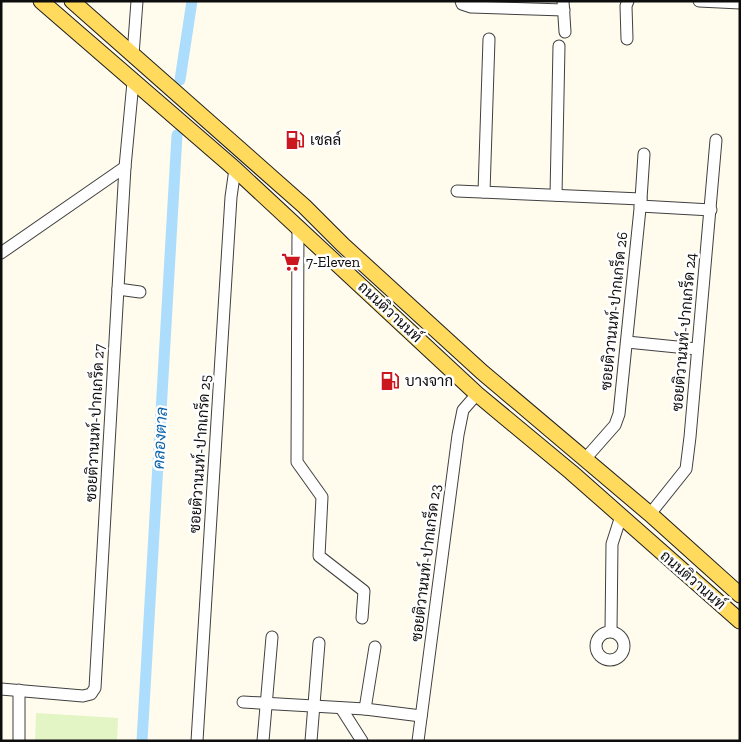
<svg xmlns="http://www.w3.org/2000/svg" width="741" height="742" viewBox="0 0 741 742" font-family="'Zilla Slab',Sarabun,serif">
<rect width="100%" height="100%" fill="#fffced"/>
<polygon fill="#e3f4c5" points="36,713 118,718 117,741 35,741"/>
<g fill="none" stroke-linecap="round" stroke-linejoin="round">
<g stroke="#acddfc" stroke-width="11">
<polyline points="180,80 192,1"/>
<polyline points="142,741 177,135"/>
</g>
<g stroke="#404040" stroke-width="13">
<g id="minor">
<polyline points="461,1 462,4 471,7 564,10"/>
<polyline points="563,1 565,32"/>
<polyline points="699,1 740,3"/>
<polyline points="627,39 626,6 628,1"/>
<polyline points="133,55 137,1"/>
<polyline points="457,191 641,199"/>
<polyline points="484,192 489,39"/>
<polyline points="556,195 559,46"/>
<polyline points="640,206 711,210"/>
<polyline points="298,227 297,462 322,497 319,556 364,591 362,618"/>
<polyline points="1,253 125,167"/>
<polyline points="118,289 140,292"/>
<polyline points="627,342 697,349"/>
<polyline points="585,459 615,425 619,414 641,199 644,154"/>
<polyline points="650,514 686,469 690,437 716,140"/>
<polyline points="611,631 612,544 621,516"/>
<circle cx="610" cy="646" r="14"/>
<polyline points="1,689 83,696 91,694 95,688 125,167 133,82"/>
<polyline points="243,702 365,709 421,716"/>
<polyline points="341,708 362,741"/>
<polyline points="365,709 375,647"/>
<polyline points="19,741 19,690"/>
<polyline points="197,741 231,197 235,169"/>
<polyline points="263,741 272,637"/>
<polyline points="311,741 319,643"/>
<polyline points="418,741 458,435 463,410 477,394"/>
</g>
</g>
<g stroke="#1e1e1e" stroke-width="17">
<g id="major">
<polyline points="41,1 235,169 477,394 571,472 740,621"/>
<polyline points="72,1 304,206 343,245 482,372 650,514 740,595"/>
</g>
</g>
<use href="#minor" stroke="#fff" stroke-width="11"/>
<use href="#major" stroke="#ffda5d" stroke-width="15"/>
</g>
<defs>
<g id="fuel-bare" transform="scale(1.5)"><path d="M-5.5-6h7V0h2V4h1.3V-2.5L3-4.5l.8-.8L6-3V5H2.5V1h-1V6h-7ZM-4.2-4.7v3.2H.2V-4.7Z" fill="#ca181e" stroke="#fff" stroke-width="2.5" paint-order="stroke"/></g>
<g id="supermarket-bare" transform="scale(1.5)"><path d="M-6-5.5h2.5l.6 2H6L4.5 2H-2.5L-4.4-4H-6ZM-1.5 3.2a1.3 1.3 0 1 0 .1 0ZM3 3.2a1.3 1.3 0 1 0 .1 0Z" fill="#ca181e" stroke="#fff" stroke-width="2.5" paint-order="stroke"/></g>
</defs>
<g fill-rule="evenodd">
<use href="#fuel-bare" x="295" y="140"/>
<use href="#supermarket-bare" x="291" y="262"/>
<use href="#fuel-bare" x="390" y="381"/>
</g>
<g text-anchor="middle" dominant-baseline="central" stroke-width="5" stroke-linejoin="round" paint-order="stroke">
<g font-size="15" fill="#0d0d0d" stroke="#fff" text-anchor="start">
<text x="310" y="140">เชลล์</text>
<text x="306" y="262">7-Eleven</text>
<text x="405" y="381">บางจาก</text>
</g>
<g font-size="15" fill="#0d0d0d" stroke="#fff">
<text transform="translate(614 311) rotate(-84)">ซอยติวานนท์-ปากเกร็ด 26</text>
<text transform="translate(390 312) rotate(43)">ถนนติวานนท์</text>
<text transform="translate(684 332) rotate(-85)">ซอยติวานนท์-ปากเกร็ด 24</text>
<text transform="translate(95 423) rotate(-87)">ซอยติวานนท์-ปากเกร็ด 27</text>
<text transform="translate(200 454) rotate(-86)">ซอยติวานนท์-ปากเกร็ด 25</text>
<text transform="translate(426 563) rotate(-83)">ซอยติวานนท์-ปากเกร็ด 23</text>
<text transform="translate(693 580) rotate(41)">ถนนติวานนท์</text>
</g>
<g font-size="16" font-style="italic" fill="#0b63ab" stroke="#fff">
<text transform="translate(160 438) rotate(-87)">คลองตาล</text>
</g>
</g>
<rect width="741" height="742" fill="none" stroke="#0d0d0d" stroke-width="5"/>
</svg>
